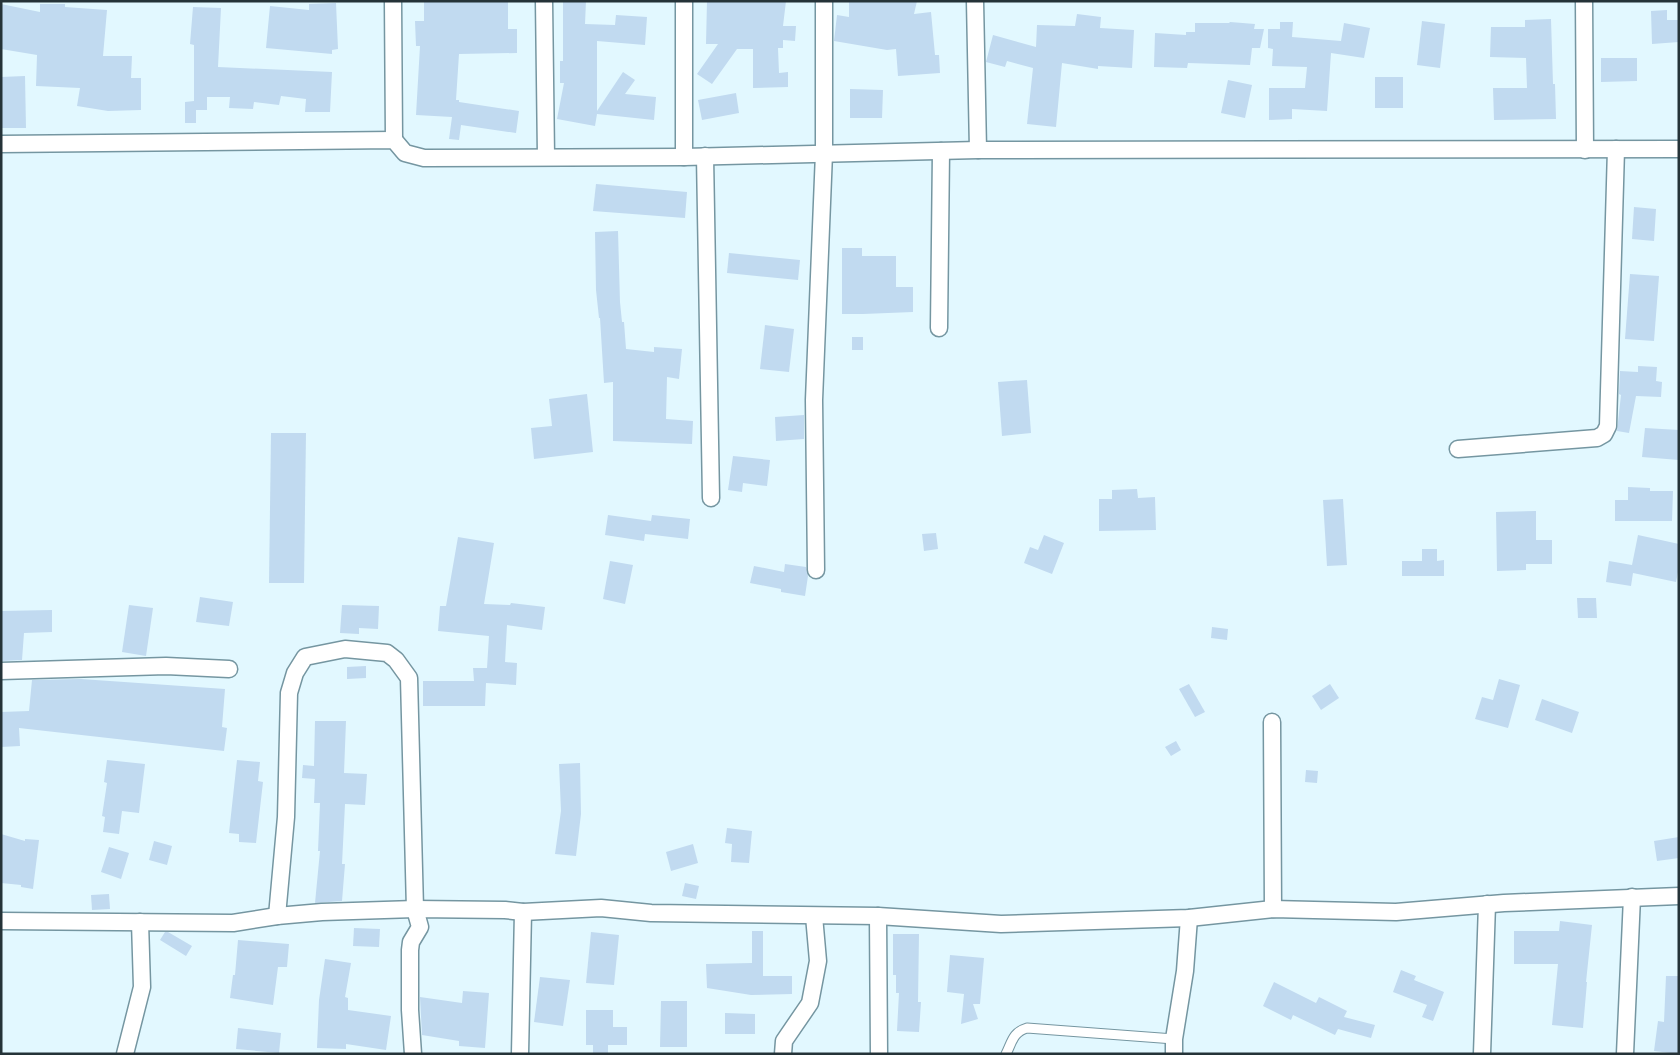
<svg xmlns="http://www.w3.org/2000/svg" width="1680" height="1055" viewBox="0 0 1680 1055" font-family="Montserrat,sans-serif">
<rect width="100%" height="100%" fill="#e2f8ff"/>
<g fill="#c1daf0">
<polygon points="424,1 508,1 508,29 517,29 517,53 459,54 456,100 459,100 459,102 519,111 516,133 461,125 459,140 449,139 452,117 416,115 420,46 416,46 415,21 424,21"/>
<polygon points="563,1 586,1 585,24 615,25 616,15 647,17 645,45 597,41 597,111 623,72 635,80 625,94 656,97 654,120 597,114 595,126 557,119 564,83 560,83 560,61 563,61"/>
<polygon points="707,1 786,1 783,26 796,26 795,41 783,40 783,48 778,48 779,73 788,72 788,87 753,88 753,49 737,49 712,84 697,74 718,44 706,44"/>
<polygon points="849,1 917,1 914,14 931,12 935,55 939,55 940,73 898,76 896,49 887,50 834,41 837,15 849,17"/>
<polygon points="336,3 338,49 332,50 332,54 266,48 270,6 309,10 309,4"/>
<polygon points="1,4 40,12 40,4 65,4 65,7 107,10 103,56 132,56 131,78 141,78 141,110 108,111 77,106 80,88 36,86 37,55 1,49"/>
<polygon points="193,7 221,8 218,67 332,72 330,112 305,112 306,99 281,96 279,105 254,102 253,109 229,108 230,97 207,97 207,110 196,110 196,123 185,123 185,102 194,101 194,45 190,44"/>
<polygon points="1667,10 1667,20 1679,20 1679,42 1652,44 1651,11"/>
<polygon points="1077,14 1101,17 1100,28 1134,30 1132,68 1098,66 1098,69 1062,63 1056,127 1027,124 1033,68 1007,61 1005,67 986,62 993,35 1036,47 1037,25 1075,26"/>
<polygon points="1551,19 1553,84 1555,84 1556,119 1494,120 1493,88 1527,88 1526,58 1490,57 1491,27 1525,27 1525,20"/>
<polygon points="1422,21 1445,24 1440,68 1417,65"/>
<polygon points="1230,22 1255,24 1254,29 1264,29 1260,48 1252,48 1250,65 1188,63 1187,68 1154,67 1155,33 1186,35 1186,32 1195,32 1195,23 1229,23"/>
<polygon points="1280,22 1293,22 1292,37 1341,41 1344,23 1370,28 1364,58 1331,53 1327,111 1292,109 1292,119 1269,120 1269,88 1305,88 1307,67 1272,66 1273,49 1268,48 1268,29 1280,29"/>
<polygon points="1601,58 1637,58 1637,81 1601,82"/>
<polygon points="25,76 26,128 2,128 1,77"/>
<rect x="1375" y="77" width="28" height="31"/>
<polygon points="1228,80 1252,85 1245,118 1221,113"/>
<polygon points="850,89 883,90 882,118 850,118"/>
<polygon points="736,93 739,113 702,120 698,100"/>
<polygon points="596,184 687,192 685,218 593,211"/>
<polygon points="1634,207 1656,209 1654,241 1632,239"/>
<polygon points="618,231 620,302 622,322 624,322 626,349 654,352 654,347 682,349 679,379 667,377 666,419 693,421 692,444 613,441 613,382 604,383 600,318 599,318 596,290 595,232"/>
<polygon points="842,248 862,248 862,256 896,256 896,287 913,287 913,312 863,314 842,314"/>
<polygon points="729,253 800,260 798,280 727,273"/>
<polygon points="1630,274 1659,276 1654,341 1625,339"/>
<polygon points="765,325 794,329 789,372 760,369"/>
<rect x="852" y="337" width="11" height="13"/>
<polygon points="1638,366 1657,367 1656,381 1662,382 1661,397 1636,396 1629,433 1617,431 1621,395 1619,394 1620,371 1638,372"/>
<polygon points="1027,380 1031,433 1002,436 998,382"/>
<polygon points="587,394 593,452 534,459 531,428 552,426 549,399"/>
<polygon points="804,415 804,439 776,441 775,417"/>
<polygon points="1645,428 1679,430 1679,460 1642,457"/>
<polygon points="271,433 306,433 304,583 269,583"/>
<polygon points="733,456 770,460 767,486 743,483 742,492 728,490"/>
<polygon points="1628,487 1650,488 1650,491 1673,491 1672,521 1615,521 1615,500 1628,500"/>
<polygon points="1137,489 1138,498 1155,497 1156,530 1099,531 1099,499 1112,499 1112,490"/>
<polygon points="1343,499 1347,565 1327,566 1323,500"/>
<polygon points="1536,511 1536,540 1552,540 1552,564 1526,564 1526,570 1497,571 1496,512"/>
<polygon points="608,515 651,521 652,515 690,519 688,539 645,534 644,541 605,535"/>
<polygon points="936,533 938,549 924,551 922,534"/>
<polygon points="1044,535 1064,543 1052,574 1024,563 1030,547 1038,550"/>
<polygon points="1638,535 1679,544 1679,567 1676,582 1633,573 1631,586 1606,582 1609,561 1632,565"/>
<polygon points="458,537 494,543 484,604 510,605 511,603 545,607 542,630 507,625 505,662 517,663 516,685 486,683 485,706 423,706 423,681 474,681 473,668 487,668 489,636 438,631 440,606 446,606"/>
<polygon points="1422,549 1437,549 1437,561 1444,560 1444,576 1402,576 1402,561 1422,561"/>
<polygon points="610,561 633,565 625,604 603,599"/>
<polygon points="785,564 806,567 808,576 805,596 781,592 781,589 750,583 754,566 784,572"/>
<polygon points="200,597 233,602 229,626 196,622"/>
<polygon points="1577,598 1596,598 1597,618 1578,618"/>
<polygon points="129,605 153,608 146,656 122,652"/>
<polygon points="342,605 379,606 378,629 359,628 359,634 340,633"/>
<polygon points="52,610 52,632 24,633 22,660 1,661 1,611"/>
<polygon points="1212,627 1228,629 1227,640 1211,638"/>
<polygon points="366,666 366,678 347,679 347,667"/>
<polygon points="81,679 225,689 222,727 227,728 224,751 19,728 20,746 1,747 1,712 29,711 32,680"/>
<polygon points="1499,679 1520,685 1508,728 1475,719 1482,697 1493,700"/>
<polygon points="1189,684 1205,712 1195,717 1179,689"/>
<polygon points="1330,684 1339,698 1321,710 1312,696"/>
<polygon points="1542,699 1579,712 1572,733 1535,720"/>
<polygon points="315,721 346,721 344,773 367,774 365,805 345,804 342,864 345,864 342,901 315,903 320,851 318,851 320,803 314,803 315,779 302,778 303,765 314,766"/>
<polygon points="1176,741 1181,750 1171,756 1165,747"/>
<polygon points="107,760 145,764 139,813 122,811 119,834 103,832 105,817 102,816 107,783 104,782"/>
<polygon points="237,760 260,762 258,781 263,782 256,843 239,842 239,834 229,833"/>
<polygon points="580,763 581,814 576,856 555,854 561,811 559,764"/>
<polygon points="1306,770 1318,771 1317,783 1305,782"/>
<polygon points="727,828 752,831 749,863 731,862 732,844 725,843"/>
<polygon points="1,834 25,841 25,839 39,840 33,889 21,887 21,885 1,883"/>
<polygon points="1679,837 1679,858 1657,861 1654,841"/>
<polygon points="154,841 172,846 167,865 149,860"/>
<polygon points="693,844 698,863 671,871 666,852"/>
<polygon points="109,847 129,853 121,879 101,872"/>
<polygon points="685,883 699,886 696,899 682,896"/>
<polygon points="109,894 110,909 92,910 91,895"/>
<polygon points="1560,921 1592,925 1586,982 1587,982 1583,1028 1552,1025 1558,964 1514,964 1514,931 1559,931"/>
<polygon points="354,928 380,929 379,947 353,946"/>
<polygon points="752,931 763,931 763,976 792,976 792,994 751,995 707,988 706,964 752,963"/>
<polygon points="165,932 168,932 192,946 186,956 160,940"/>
<polygon points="591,932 619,935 614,985 586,983"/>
<polygon points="893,934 919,934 918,1002 921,1002 919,1032 897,1031 899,993 896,993 896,975 893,975"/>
<polygon points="238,940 289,944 287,967 278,967 273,1005 230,998 233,975 235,975"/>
<polygon points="950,955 984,958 980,1004 973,1004 978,1019 961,1024 964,994 947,992"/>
<polygon points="325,959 351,963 345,997 348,998 348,1010 391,1016 386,1050 346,1044 346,1049 317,1048 319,1000"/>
<polygon points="1401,970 1416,976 1414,980 1444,992 1433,1021 1422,1017 1427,1005 1393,992"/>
<polygon points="1666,976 1679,976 1679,1054 1654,1051 1658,1021 1664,1022"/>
<polygon points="540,977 570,980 563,1026 534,1022"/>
<polygon points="1274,982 1316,1003 1319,997 1347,1011 1344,1017 1375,1025 1371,1038 1338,1029 1335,1035 1293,1015 1291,1020 1263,1006"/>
<polygon points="463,991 489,993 485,1048 459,1046 459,1041 422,1035 420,997 462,1003"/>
<polygon points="661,1001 687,1001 687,1047 660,1047"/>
<polygon points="586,1010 613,1010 613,1027 627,1027 627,1045 608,1045 608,1054 593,1054 593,1045 586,1045"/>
<polygon points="725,1013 755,1014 755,1034 725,1034"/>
<polygon points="238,1028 281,1033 279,1053 236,1049"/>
</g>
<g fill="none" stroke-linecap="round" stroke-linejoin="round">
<g stroke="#7596a1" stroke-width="11">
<path id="service" d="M1006,1054C1012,1042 1013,1032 1027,1028L1174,1039"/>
</g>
<g stroke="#7596a1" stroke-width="19">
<g id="minor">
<polyline points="393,1 394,140"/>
<polyline points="544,1 546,157"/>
<polyline points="684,1 684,157"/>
<polyline points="975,1 978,150"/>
<polyline points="1584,1 1585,150"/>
<polyline points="1,144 394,140 405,153 424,158 684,157 978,150 1679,149"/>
<polyline points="705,156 711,498"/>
<polyline points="939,328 941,151"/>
<polyline points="1458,449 1597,438 1604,434 1608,426 1616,149"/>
<polyline points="816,570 814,400 824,153 824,1"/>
<polyline points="1,671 166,666 229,669"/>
<polyline points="1272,722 1273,909"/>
<polyline points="277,916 286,817 289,693 295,673 305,657 345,649 387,653 396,660 409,678 415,909 420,927 411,942 410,950 410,1010 413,1054"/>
<polyline points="878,916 879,1054"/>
<polyline points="1,921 233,923 277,916 322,912 415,909 505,910 523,912 601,908 651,913 878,916 1001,924 1189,918 1273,909 1396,912 1504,903 1679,896"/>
<polyline points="125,1054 142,987 140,922"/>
<polyline points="520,1054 523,912"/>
<polyline points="783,1054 784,1041 810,1003 818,961 814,916"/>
<polyline points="1174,1054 1174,1039 1185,971 1189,918"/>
<polyline points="1482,1054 1487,904"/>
<polyline points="1625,1054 1632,897"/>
</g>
</g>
<use href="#service" stroke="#fff" stroke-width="9"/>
<use href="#minor" stroke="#fff" stroke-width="16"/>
</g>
<rect width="1680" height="1055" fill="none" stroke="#253338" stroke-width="5"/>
</svg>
